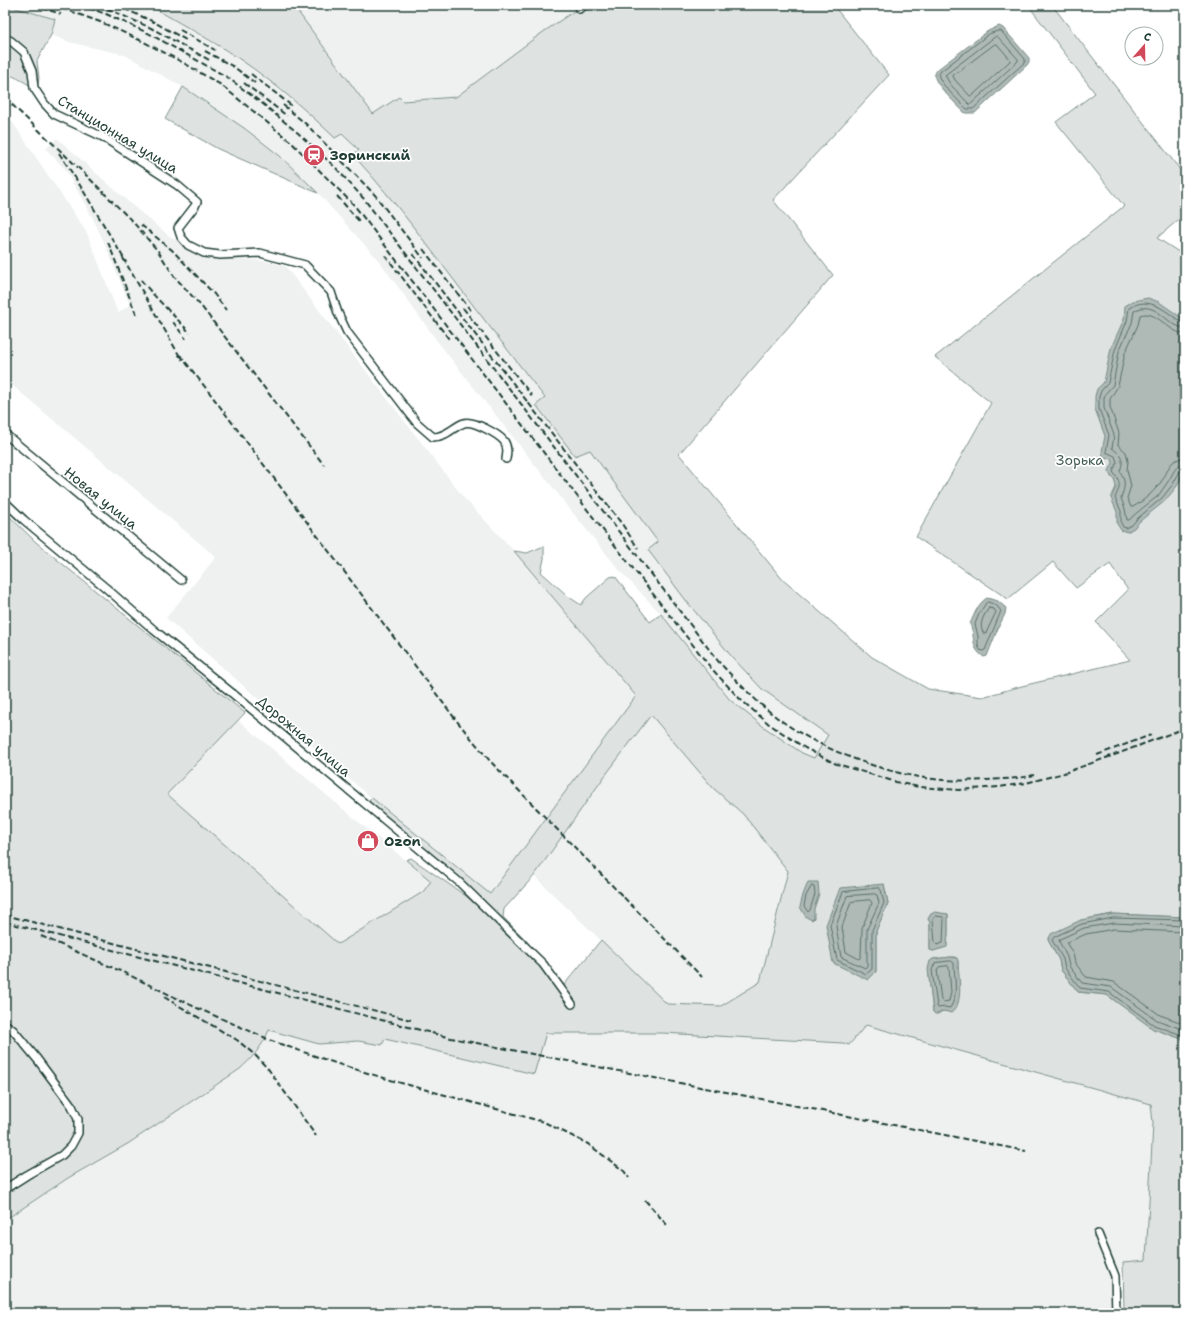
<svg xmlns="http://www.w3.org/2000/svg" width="1190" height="1318" viewBox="0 0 1190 1318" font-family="'Shantell Sans',sans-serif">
<rect width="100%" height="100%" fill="#fff"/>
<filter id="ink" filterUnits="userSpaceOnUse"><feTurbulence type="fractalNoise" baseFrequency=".025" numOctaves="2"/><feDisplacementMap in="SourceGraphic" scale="8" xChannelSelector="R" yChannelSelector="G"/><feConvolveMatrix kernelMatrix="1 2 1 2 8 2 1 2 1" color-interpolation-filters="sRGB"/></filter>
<g filter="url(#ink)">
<g fill="#eef1f0">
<polygon points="5,5 146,5 159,11 240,59 277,86 312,115 335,138 342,134 359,150 354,156 381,185 413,225 477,310 545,398 536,405 575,455 590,450 658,542 648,550 688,603 732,657 762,689 828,735 814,759 802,753 764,727 730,700 661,614 621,572 577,518 437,341 380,262 318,193 280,156 244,128 183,87 125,55 69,42 51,35 54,19"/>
<polygon points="293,5 583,5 539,35 456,97 403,101 399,98 373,114"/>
<polygon points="5,116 13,123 87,233 118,313 130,305 104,242 91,215 65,169 46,149 57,138 132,205 168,235 201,256 264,261 285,266 464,498 514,551 636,696 490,894 368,795 166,618 216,557 7,381 5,382"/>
<polygon points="651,715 713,788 743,814 788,871 760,982 721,1006 667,1004 534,876 604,777"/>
<polygon points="238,720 349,814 431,881 423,892 338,944 167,794"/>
<polygon points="866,1025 1151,1103 1153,1123 1146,1260 1123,1262 1113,1286 1114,1313 5,1313 5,1220 68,1178 129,1143 240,1069 255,1055 266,1038 269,1030 319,1044 358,1041 382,1045 385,1039 533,1074 545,1033 662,1033 843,1043 849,1045"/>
</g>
<g fill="#dee3e2" stroke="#7e908b" fill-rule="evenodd">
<path d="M5,5L55,19L51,35L37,61L39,78L37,89C26,84 17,76 5,74Z"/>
<path d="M146,5H293L373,114L399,97L403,101L456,97L539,35L583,5H833L889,75L773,200L833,275L679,454L783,580L872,657L928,689L982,697L1022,686L1130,660L1096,622L1128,590L1110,564L1076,588L1053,562L1008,599L916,537L991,403L935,357L1124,206L1056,122L1095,93L1028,5H1052L1185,176V214L1157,238L1185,256V917L1113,914L1081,920L1048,940L1059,960L1061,970L1078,992L1107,995L1153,1028L1185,1040V1313H1124L1123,1262L1146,1260L1153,1123L1151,1104L866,1025L849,1045L843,1043L662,1033H546L534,1074L385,1039L382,1045L358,1041L319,1044L269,1030C262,1047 253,1057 240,1069L129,1143L68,1178L5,1220V512L37,543L245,713L167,794L338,944L423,892L431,881L406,860L411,858L466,896L475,904L482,901L367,803L372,798L490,894L636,696L514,551L527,553L544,546V559L541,572L569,597L581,605L586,598L610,577L615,576L650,622L661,614L730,700L764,727L802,753L814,758L828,735L762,689L732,657L688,603L648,550L658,542L590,450L575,456L536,405L545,398C522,368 499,339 476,309C436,257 398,204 353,155L359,150L342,134L335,138C306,110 275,83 241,60C215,42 186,27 159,11ZM651,715L713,788L743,814L788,871L760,982L721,1006L667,1004L601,940L564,985L524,938L503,917L504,909L534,876L604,777ZM884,884L888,903L876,931V971L868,980ZM931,914H948V934L946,947L933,951L930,950V922L928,919ZM951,957H955L958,961V966L948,1012L945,1011L933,1012L929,977L933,959Z"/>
<polygon points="183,87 244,128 280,156 318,193 218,149 165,119"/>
</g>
<g fill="#afbab7" stroke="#758883">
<path d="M999,26L1003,28L1029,58V62L1027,65L975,113H965C957,105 938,87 935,78C934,74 936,71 938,69L988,31Z"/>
<polygon points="1148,298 1159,302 1185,320 1185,470 1177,486 1165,501 1140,521 1134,528 1127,532 1121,530 1117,524 1117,512 1111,498 1116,487 1114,478 1111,477 1109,471 1113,463 1112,459 1109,458 1104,459 1102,451 1105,436 1095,409 1095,396 1097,389 1104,382 1111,348 1124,319 1125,306 1133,301"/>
<path d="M987,598L998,601L1006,608L1005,614L998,628L987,656L984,657C970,648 976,638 970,624C974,615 978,603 987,598Z"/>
<polygon points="808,882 818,882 819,894 814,909 814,918 812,920 806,917 800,907 803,895"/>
<polygon points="884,884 888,903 876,931 876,972 868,980 833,963 826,925 840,888"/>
<polygon points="935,912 948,914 948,934 947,947 933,951 930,950 930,922 928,919 931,914"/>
<polygon points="1113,914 1185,917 1185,1040 1153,1029 1107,995 1078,992 1061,970 1059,960 1048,940 1051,934 1081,920"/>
<path d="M951,957L957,958L958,961C958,975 965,1004 951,1013C945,1011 943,1010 938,1014H935L933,1012L928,969L930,961L933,959Z"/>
</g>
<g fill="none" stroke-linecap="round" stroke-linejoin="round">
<g stroke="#596f68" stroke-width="1">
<path d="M998,31H1001L1025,59V62L973,109H967C960,102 943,87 939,77C938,74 939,74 941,71L989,34Z"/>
<polygon points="997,36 1018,59 1018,61 971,104 969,104 950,84 945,75 992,39"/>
<polygon points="995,44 997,44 1010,59 1010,61 972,96 970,96 955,80 953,76"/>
<path d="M1185,323L1181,322C1165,311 1150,295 1129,308L1127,321L1115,350L1108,383L1101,391L1099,397V409L1109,435L1106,452L1115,456L1117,462L1113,472C1122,483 1120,486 1115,498L1121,511V523L1123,527L1126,528L1132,525L1138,518L1162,498L1173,484L1180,471L1185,469"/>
<path d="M1185,328C1166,327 1156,298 1134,311L1132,323L1119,351L1113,385L1105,394L1104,398V408L1114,435L1112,448C1121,455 1125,458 1120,471C1126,481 1125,487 1121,498L1125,509L1127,520H1129C1138,511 1148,504 1158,496C1161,492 1164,487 1167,483C1173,476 1174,464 1185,464"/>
<path d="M1185,334C1168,333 1157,309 1140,315L1138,325L1125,353L1118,386L1110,399V407L1119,433L1118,445L1126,452L1128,461L1127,470L1131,486L1127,498L1131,507H1133C1145,500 1156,490 1163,479C1167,473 1168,466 1173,462C1177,459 1181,458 1185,458"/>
<polygon points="988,602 996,605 1001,611 985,650 983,651 980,650 978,645 978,636 975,624 979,614 986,603"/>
<path d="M989,608L994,609L996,612L986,633L984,634C978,625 983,616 989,608Z"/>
<polygon points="812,886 814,887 815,894 810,910 808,912 804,906 806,896"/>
<polygon points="879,888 881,890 884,903 872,930 872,969 866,974 837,960 830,925 843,892"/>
<polygon points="875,894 877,895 879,903 867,929 867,966 865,968 841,957 836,926 847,896"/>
<polygon points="870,900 872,903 862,928 861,957 859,959 846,952 842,927 851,902"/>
<polygon points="936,916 943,917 944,919 943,943 937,945 935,943 933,919"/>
<polyline points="1185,920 1113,918 1082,924 1054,937 1052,940 1063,959 1065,968 1080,988 1109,992 1154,1025 1185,1036"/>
<polyline points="1185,926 1114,923 1084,928 1060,939 1059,941 1067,957 1069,966 1082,983 1111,987 1157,1020 1185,1030"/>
<polyline points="1185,932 1114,929 1086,934 1068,942 1067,944 1073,954 1075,963 1086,977 1114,982 1160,1015 1185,1024"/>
<path d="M951,961L954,963C954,977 959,995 950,1008L945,1007L938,1008L937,1006L932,970L935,963Z"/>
<polygon points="948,966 949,968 951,992 949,1001 943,1002 941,1000 937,970 939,967"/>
</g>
<g stroke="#1f3d34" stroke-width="10">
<g id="minor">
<polyline points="579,9 585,5"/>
<path d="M5,38L11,41L24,52L32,71L34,88L44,103L54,114L103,137L177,185L197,202L195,206L178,228L181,237L188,245L204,253L220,255L260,253L305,265L331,292L338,313L347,332L417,423L433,437C446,437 453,427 464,423C473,420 498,434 504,441C508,447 507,453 506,459"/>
<polyline points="5,434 181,580"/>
<polyline points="5,502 24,520 106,588 154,630 243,702 459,882 543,964 572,1004"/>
<polyline points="5,1024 13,1030 37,1059 72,1106 78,1119 78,1133 71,1146 62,1155 27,1175 5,1189"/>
<polyline points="1098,1234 1115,1276 1116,1313"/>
</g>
</g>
<use href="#minor" stroke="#fff" stroke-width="7"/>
<g stroke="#1f3d34" stroke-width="2" stroke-dasharray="6 3" stroke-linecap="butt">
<polyline points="33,5 61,14"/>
<polyline points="53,5 103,23 144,42 182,62 221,85 290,141 354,205 606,534 711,668 740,699 769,724 805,748 834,763 896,782 919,787 959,790 999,787 1026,783 1064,773 1117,754 1185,728"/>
<path d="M80,5L106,14L148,33L227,77L263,104L298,133L336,168L364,199L718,661C736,680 754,700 775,716C812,745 872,769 919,777C941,781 964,781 986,780C1002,779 1019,779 1034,775"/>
<polyline points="99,5 151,28 211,61"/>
<polyline points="116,5 154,22 186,40"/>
<polyline points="180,30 215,50"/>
<polyline points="205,51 234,67 255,83"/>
<polyline points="251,74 292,106"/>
<polyline points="244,83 287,116"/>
<polyline points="5,98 88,177 133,222 158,251 174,276 201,306 324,465"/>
<polyline points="283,105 306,124 375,195 423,258"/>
<polyline points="59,153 78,182 126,262"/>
<polyline points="337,196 359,221"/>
<polyline points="141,225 172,250 214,294 226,310"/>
<polyline points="108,242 136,314"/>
<polyline points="423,249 472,312"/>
<polyline points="413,254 622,524 638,548"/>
<polyline points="385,255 449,339"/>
<polyline points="123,258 182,360"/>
<path d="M141,280C156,299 174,315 190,333"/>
<polyline points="463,308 532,396"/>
<polyline points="173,322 186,339"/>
<polyline points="180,355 209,392 456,720 490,761 702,977"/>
<polyline points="1097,755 1151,735"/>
<polyline points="5,915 411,1020"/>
<polyline points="5,922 451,1038 1026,1151"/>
<polyline points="41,936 127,974 197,1008 266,1038 266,1039 338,1064 394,1081 544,1122 588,1144 624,1171 629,1178"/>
<polyline points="164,997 237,1040 255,1055 269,1070 316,1136"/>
<polyline points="645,1200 667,1225"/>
</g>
</g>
</g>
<defs>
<g id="station-disc" transform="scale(1.15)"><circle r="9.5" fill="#d1495b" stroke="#fff"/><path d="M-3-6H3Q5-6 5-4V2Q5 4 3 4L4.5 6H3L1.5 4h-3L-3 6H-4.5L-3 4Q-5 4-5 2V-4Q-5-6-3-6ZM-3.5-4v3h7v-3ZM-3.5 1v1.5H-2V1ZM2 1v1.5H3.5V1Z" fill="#fff"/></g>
<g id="shop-disc" transform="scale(1.15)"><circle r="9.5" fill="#d1495b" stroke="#fff"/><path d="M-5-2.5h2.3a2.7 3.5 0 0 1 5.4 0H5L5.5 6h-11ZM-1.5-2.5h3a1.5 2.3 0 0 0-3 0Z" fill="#fff"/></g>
</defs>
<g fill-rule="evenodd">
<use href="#station-disc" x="314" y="155"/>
<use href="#shop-disc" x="368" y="841"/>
</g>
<g text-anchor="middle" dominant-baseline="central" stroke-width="3.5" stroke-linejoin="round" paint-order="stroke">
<g font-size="14" fill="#1f3d34" stroke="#fff">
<text transform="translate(118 134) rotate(31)">Станционная улица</text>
<text transform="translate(101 498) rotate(39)">Новая улица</text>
<text transform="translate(304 736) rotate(40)">Дорожная улица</text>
</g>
<g font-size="14" font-weight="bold" fill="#1f3d34" stroke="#fff" text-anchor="start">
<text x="330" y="155">Зоринский</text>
<text x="384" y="841">Ozon</text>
</g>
<g font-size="14" fill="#455e57" stroke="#fff">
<text x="1080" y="460">Зорька</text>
</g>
</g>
<rect width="1190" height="1318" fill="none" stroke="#fff" stroke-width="20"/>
<rect x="10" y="10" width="1170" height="1298" fill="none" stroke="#1f3d34" stroke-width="1.5" filter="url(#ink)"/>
<g transform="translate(1144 46) rotate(20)"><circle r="19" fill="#ffffff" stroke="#a5b1ae"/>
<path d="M0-3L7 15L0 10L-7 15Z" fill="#d1495b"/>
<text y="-6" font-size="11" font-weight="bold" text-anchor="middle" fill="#1f3d34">С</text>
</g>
</svg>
